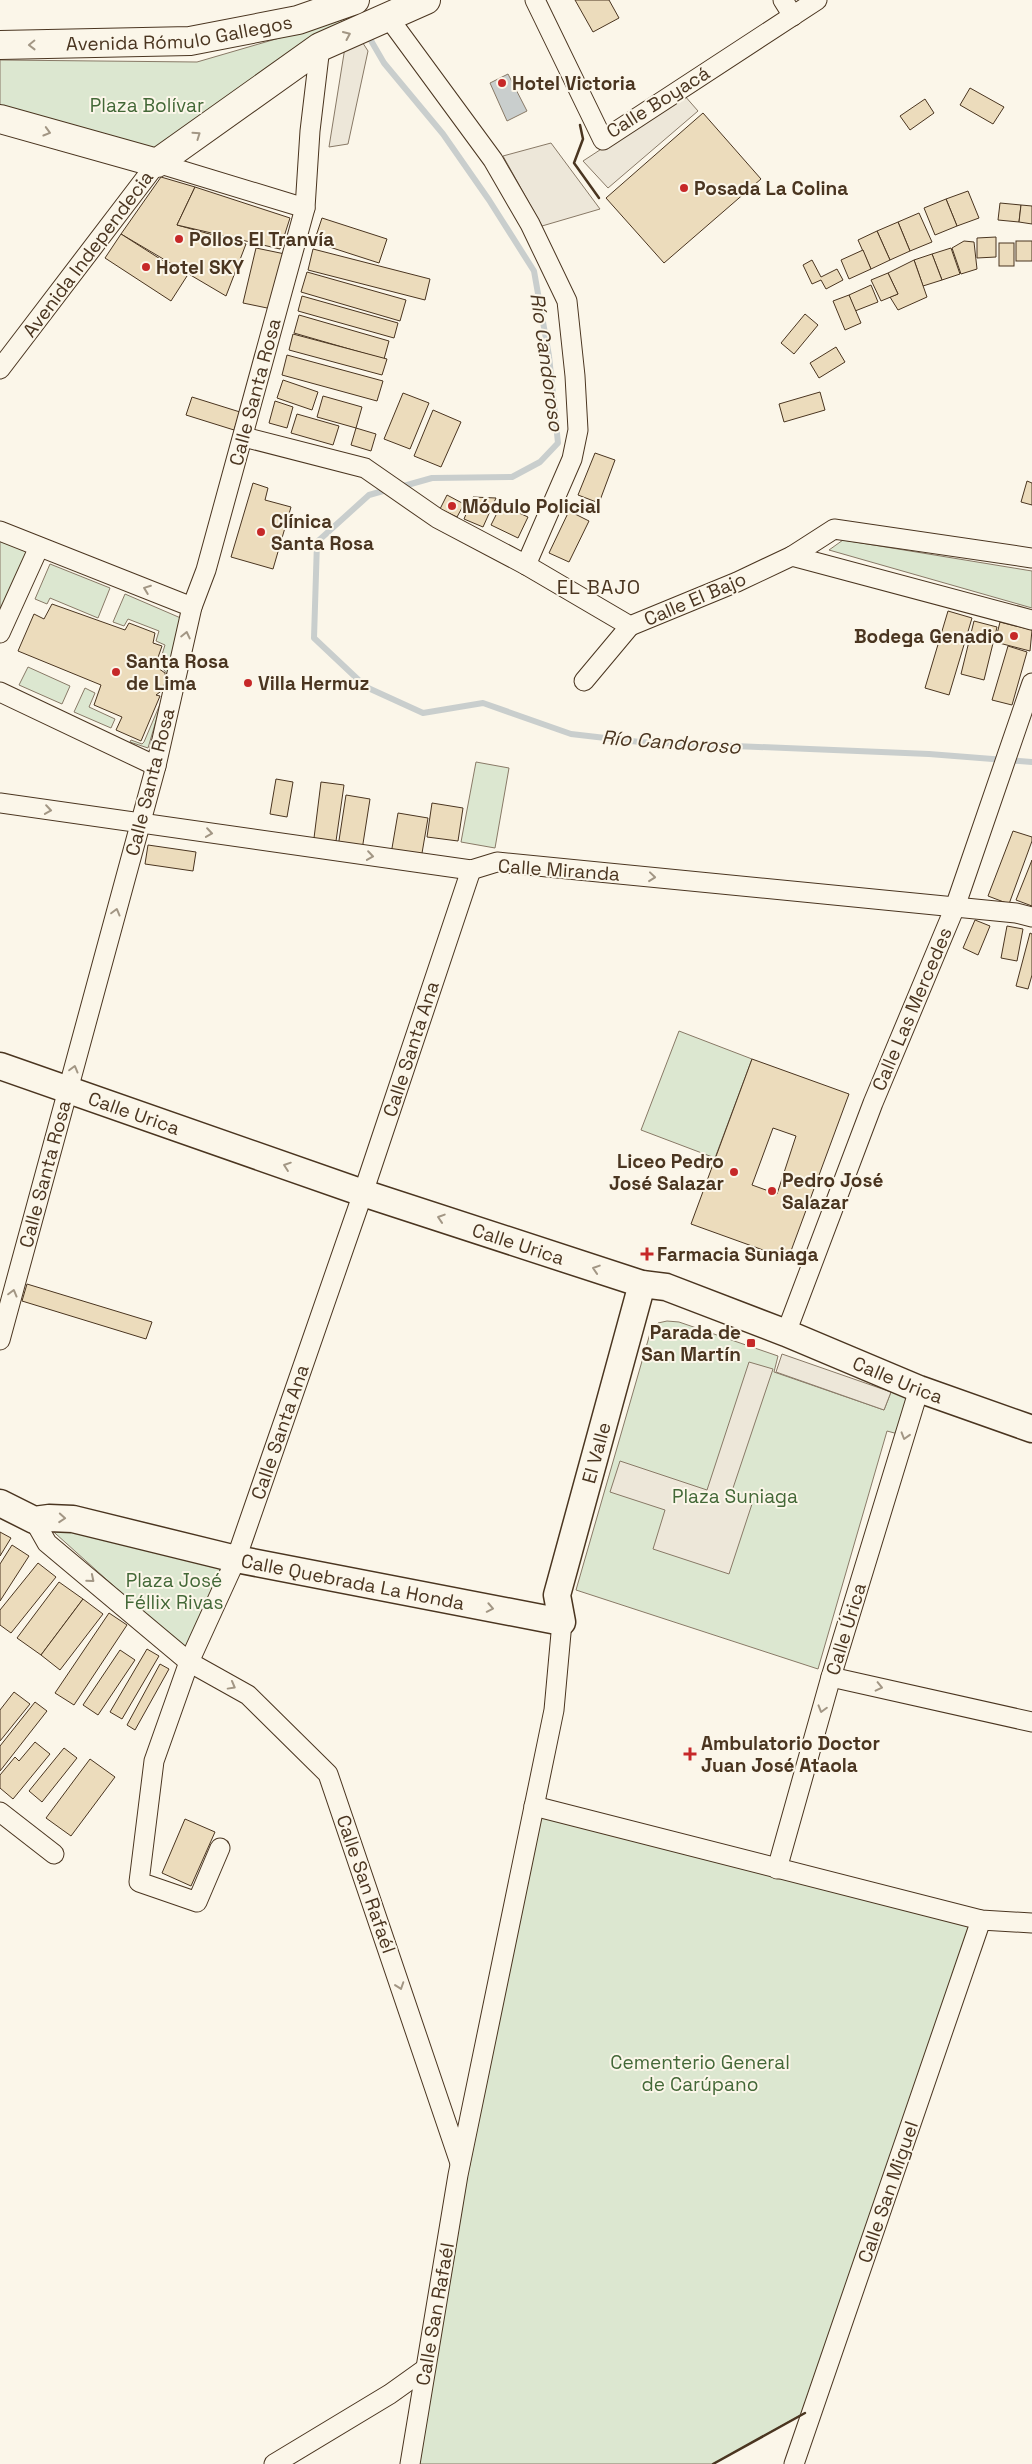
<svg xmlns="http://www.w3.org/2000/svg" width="1032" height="2464" viewBox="0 0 1032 2464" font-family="'Space Grotesk',sans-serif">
<rect width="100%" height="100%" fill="#fbf6e9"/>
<g fill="#dce7d0" stroke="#887966">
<polygon points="348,18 349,25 155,153 0,105 0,60 197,62"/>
<polygon points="0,531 39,547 0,633"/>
<polygon points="843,540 1032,571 1032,608 829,550"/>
<polygon points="50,564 110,588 98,618 50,598 47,604 35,599"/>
<polygon points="125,594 183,619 168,675 159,664 165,645 156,641 159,631 128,619 124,626 113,622"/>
<polygon points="28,667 70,686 62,704 19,685"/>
<polygon points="85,688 95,693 89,707 115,719 111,728 74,712"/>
<polygon points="163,697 148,748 130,742 131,740 142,744 144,742"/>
<polygon points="476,762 509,768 495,848 461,842"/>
<polygon points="679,1031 752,1059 715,1158 641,1130"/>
<polygon points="667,1321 679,1322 778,1356 774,1372 884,1410 891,1392 912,1398 902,1435 887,1431 818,1669 576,1590 651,1330 658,1323"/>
<polygon points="46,1525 227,1566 187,1652"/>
<polygon points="534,1806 981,1920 813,2408 713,2464 410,2464"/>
</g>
<g fill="#ede7d9" stroke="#887966">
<polygon points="359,37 368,51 348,144 329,147 346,41"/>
<polygon points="684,95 698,111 608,188 583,161"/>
<polygon points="551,143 600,209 542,226 503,156"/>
<polygon points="782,1354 891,1392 884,1410 776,1372"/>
<polygon points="749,1362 773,1369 730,1497 752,1504 729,1574 653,1549 665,1510 610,1492 620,1461 707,1490"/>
</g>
<polygon fill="#c9cecd" stroke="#887966" points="508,74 527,111 507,121 490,83"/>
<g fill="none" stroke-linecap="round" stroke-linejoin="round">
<g stroke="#c9cecd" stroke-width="6">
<polyline points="366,32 384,63 443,134 489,200 534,271 549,356 558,443 540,462 512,477 432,478 400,487"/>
<polyline points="390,489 369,495 317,542 314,638 366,687 423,713 483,703 571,734 640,742 929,754 1032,762"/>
</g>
</g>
<g fill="#ecdcbc" stroke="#4a3520" fill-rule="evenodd">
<polygon points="575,0 609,0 619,18 593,32"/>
<polygon points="970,88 1004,107 993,124 960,105"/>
<polygon points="925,99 934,113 910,130 900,116"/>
<polygon points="703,113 761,179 664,263 606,198"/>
<polygon points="161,177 195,187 177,225 246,244 226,296 121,234"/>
<polygon points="195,187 290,218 280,249 177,225"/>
<polygon points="968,191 979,218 957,226 946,199"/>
<polygon points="946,199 957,226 935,235 924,208"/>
<polygon points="1000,203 1021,205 1019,222 998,220"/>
<polygon points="1021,205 1032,206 1032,224 1019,222"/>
<polygon points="919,213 932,242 910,251 898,222"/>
<polygon points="322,218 387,239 379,263 314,242"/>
<polygon points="898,222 910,251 890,260 877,231"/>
<polygon points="877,231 890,260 871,269 858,240"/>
<polygon points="121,234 187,276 171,301 105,258"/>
<polygon points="996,237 996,257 977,258 977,238"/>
<polygon points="964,241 974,242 977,269 961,274 952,248"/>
<rect x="1016" y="241" width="16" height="20"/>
<rect x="999" y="243" width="15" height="23"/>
<polygon points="256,248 285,254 272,309 243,303"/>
<polygon points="951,248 960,274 942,280 932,254"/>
<polygon points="313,249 430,279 425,300 308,270"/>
<polygon points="863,250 871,269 849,279 841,260"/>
<polygon points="932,254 942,280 923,286 914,260"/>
<polygon points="812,260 821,277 837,269 843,280 826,289 821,280 812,284 803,265"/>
<polygon points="914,260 927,297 898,310 890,297 898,294 888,273"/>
<polygon points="307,272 406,300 400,321 301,292"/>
<polygon points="888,273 898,294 881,301 871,280"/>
<polygon points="871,285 878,302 855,311 849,295"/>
<polygon points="849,295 861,323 845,330 833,301"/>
<polygon points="302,296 398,323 394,338 298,311"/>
<polygon points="805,314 818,325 794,354 781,343"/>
<polygon points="299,315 389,341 384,359 294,333"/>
<polygon points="293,334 387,359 382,375 289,350"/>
<polygon points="836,347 845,362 819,378 810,363"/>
<polygon points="287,355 383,381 377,401 282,375"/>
<polygon points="283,380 318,392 312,410 277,398"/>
<polygon points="820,392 825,410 784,422 779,404"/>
<polygon points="403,393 429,403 410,449 384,439"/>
<polygon points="323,396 362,407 356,428 317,417"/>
<polygon points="192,397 240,412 234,430 186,415"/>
<polygon points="275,401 293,407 287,428 269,423"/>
<polygon points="433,410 461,422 441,467 414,456"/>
<polygon points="297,414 339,426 333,445 291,433"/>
<polygon points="356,428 376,434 371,451 351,445"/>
<polygon points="595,453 615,460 599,503 578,495"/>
<polygon points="1027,481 1032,483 1032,505 1021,502"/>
<polygon points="253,483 268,488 265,500 291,507 273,569 231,557"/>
<polygon points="447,495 464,504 457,517 440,509"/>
<polygon points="473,497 496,498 483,527 464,519"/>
<polygon points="501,505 528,517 518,538 491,525"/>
<polygon points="569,511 589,521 569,562 549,553"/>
<polygon points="52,604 125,630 129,623 155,633 153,643 162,646 155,666 165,673 166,681 164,689 156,695 160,696 141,741 116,730 122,717 94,705 101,685 18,651 34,614 44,619"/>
<polygon points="948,611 972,618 949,695 925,688"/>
<polygon points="974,621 997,627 984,680 961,674"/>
<polygon points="1000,622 1032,630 1030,651 995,642"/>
<polygon points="1008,646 1027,652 1012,705 992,700"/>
<polygon points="276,779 293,782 287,817 270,814"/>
<polygon points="321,782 344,785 335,848 313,846"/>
<polygon points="346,795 370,799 362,850 338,847"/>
<polygon points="432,803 463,808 458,841 427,837"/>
<polygon points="398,813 428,818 421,859 391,854"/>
<polygon points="1013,831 1032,837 1032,841 1009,904 988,896"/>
<polygon points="148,845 196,852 193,871 145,864"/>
<polygon points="1032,860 1032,906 1016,900"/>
<polygon points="975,920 990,926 978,955 963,948"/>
<polygon points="1007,926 1023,929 1017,961 1001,958"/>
<polygon points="1030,933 1032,934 1032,975 1028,989 1016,986"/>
<path d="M752,1059L849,1094L788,1259L691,1224ZM773,1128L796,1136L777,1194L752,1185Z"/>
<polygon points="27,1284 152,1322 146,1339 22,1301"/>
<polygon points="0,1532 11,1538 0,1556"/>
<polygon points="12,1545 29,1556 0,1601 0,1564"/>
<polygon points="38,1563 56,1577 11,1633 0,1625 0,1610"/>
<polygon points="59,1582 83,1599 41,1655 17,1638"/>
<polygon points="83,1599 103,1614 60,1670 41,1655"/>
<polygon points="109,1613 127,1625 74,1705 55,1693"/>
<polygon points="147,1649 159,1656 122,1719 110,1712"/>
<polygon points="120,1650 135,1660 98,1715 83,1705"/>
<polygon points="160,1664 169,1669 135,1730 127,1725"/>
<polygon points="14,1692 30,1704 0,1741 0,1710"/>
<polygon points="35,1702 47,1711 0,1771 0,1746"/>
<polygon points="35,1742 50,1754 13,1799 0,1788 0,1775 15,1757 19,1761"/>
<polygon points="64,1748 77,1758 42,1802 29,1791"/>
<polygon points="90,1759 115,1777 71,1836 46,1818"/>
<polygon points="185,1819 215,1832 191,1886 162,1873"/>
</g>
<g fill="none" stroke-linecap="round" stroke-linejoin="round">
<g stroke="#4a3520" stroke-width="21">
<g id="street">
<polyline points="535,0 603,140 817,0"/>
<polyline points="783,0 793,16"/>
<polyline points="388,17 493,160 530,224 567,301 575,376 578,430 572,459 526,565"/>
<polyline points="0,369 157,163 305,208"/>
<polyline points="244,437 365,468 437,518 526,565 630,626 737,582 792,556 1032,620"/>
<polyline points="0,531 192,607"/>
<polyline points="792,556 834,529 1032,558"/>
<polyline points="0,633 39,547"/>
<polyline points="584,681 630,626"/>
<polyline points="0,692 156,766"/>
<polyline points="0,803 471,870 497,862 1016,913 1032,917"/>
<polyline points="786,1333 873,1103 955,907 1032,683"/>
<polyline points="0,1340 156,766 192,607 206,570 305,208 310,131 320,47"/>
<polyline points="34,1520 47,1543 189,1662 248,1695 328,1774 460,2163"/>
<polyline points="831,1677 1032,1722"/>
<polyline points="534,1806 981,1920 1032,1923"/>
<polyline points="0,1812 54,1854"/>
<polyline points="220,1848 197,1902 139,1882 154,1761 189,1662 236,1559 363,1193 471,870"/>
<polyline points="777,1869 831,1677 919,1389"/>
<polyline points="274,2464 390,2394 425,2369"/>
<polyline points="410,2464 458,2175 554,1710 562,1622"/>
<polyline points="794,2464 981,1920"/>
</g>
</g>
<g stroke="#4a3520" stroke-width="29">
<g id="secondary">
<path id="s1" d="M0,1066L363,1193L642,1284L666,1287L786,1333L919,1389L1032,1429"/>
<path id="s2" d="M0,1503L34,1520L49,1518L73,1519L236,1559L562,1622L557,1595L642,1284"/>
</g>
</g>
<g stroke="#4a3520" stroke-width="30">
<g id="primary">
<path id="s3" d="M0,45L190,41L298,20L355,0"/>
<polyline points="0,119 157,163 320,47 426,0"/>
</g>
</g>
<use href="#street" stroke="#fbf6e9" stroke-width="19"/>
<use href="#secondary" stroke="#fbf6e9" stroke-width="26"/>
<use href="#primary" stroke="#fbf6e9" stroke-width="28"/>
<g stroke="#4a3520" stroke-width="2.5">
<polyline points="580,125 583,139 574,163 599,198"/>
<polyline points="713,2464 805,2413"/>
</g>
</g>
<defs><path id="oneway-chevron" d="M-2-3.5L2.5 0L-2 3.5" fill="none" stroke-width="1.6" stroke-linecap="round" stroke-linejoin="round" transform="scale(1.25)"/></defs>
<g stroke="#a29684">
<use href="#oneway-chevron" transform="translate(347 35) rotate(-24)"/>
<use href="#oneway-chevron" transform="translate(32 45) rotate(179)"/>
<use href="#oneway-chevron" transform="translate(47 132) rotate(16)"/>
<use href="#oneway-chevron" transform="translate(197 135) rotate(-35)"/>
<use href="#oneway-chevron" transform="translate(147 589) rotate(-159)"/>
<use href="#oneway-chevron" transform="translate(186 635) rotate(-77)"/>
<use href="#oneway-chevron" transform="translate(48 810) rotate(8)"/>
<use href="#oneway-chevron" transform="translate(209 833) rotate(8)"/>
<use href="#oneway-chevron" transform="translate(370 856) rotate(8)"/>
<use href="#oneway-chevron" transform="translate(652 877) rotate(6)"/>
<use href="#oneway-chevron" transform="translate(116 912) rotate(-75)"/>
<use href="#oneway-chevron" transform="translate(74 1069) rotate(-75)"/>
<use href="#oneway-chevron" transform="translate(287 1166) rotate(-161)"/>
<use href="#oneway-chevron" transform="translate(441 1218) rotate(-162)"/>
<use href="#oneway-chevron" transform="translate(596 1269) rotate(-162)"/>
<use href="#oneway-chevron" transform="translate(13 1293) rotate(-75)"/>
<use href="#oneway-chevron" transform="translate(905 1436) rotate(107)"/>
<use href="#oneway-chevron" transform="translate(62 1518) rotate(4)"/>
<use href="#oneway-chevron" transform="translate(91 1579) rotate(40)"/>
<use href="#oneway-chevron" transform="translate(490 1608) rotate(11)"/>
<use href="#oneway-chevron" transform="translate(232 1686) rotate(29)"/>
<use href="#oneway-chevron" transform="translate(879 1687) rotate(13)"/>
<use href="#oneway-chevron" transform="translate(822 1709) rotate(106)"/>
<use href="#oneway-chevron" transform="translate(400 1986) rotate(71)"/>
</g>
<g fill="#c62828" stroke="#fbf6e9" stroke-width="2">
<circle cx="502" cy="83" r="5"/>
<circle cx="684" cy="188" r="5"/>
<circle cx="179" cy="239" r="5"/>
<circle cx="146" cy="267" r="5"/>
<circle cx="452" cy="506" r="5"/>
<circle cx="261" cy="532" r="5"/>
<circle cx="1014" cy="636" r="5"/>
<circle cx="116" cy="672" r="5"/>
<circle cx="248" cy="683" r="5"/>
<circle cx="734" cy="1172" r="5"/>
<circle cx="772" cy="1191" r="5"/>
<path d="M644.5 1246.5h5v5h5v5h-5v5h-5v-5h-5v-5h5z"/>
<rect x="746" y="1338" width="10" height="10" rx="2.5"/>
<path d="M687.5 1746.5h5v5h5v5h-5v5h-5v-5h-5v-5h5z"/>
</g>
<g text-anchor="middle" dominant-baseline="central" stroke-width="4" stroke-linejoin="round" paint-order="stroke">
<g font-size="19" fill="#4a3520" stroke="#fbf6e9">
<text stroke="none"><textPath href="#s3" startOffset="180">Avenida Rómulo Gallegos</textPath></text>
<text transform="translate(658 102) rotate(-32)">Calle Boyacá</text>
<text transform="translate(88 254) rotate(-53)">Avenida Independecia</text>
<text transform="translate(255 392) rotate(-75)">Calle Santa Rosa</text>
<text transform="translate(695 599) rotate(-23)">Calle El Bajo</text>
<text transform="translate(150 782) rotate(-76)">Calle Santa Rosa</text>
<text transform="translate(559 870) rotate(4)">Calle Miranda</text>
<text transform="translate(912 1009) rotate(-67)">Calle Las Mercedes</text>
<text transform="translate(411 1049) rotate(-72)">Calle Santa Ana</text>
<text stroke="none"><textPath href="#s1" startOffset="142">Calle Urica</textPath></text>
<text transform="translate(45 1174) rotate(-75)">Calle Santa Rosa</text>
<text stroke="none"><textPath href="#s1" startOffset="548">Calle Urica</textPath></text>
<text stroke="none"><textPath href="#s1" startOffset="952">Calle Urica</textPath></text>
<text transform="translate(280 1432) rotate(-71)">Calle Santa Ana</text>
<text stroke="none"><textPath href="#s2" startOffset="752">El Valle</textPath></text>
<text stroke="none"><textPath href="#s2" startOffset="364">Calle Quebrada La Honda</textPath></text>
<text transform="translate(846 1629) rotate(-73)">Calle Úrica</text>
<text transform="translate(366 1884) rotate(71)">Calle San Rafaél</text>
<text transform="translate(888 2192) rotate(-71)">Calle San Miguel</text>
<text transform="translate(435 2314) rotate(-80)">Calle San Rafaél</text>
</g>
<g font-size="19" font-weight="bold" fill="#4a3520" stroke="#fbf6e9" text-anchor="start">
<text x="512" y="83">Hotel Victoria</text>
<text x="694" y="188">Posada La Colina</text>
<text x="189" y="239">Pollos El Tranvía</text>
<text x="156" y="267">Hotel SKY</text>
<text x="462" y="506">Módulo Policial</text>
<text x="271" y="521">Clínica<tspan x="271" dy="22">Santa Rosa</tspan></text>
<text x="1004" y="636" text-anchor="end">Bodega Genadio</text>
<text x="126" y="661">Santa Rosa<tspan x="126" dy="22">de Lima</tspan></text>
<text x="258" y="683">Villa Hermuz</text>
<text x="724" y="1161" text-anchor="end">Liceo Pedro<tspan x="724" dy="22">José Salazar</tspan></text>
<text x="782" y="1180">Pedro José<tspan x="782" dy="22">Salazar</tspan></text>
<text x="657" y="1254">Farmacia Suniaga</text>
<text x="741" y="1332" text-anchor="end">Parada de<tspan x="741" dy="22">San Martín</tspan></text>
<text x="701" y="1743">Ambulatorio Doctor<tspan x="701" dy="22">Juan José Ataola</tspan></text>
</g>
<g font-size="19" fill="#436837" stroke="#fbf6e9">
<text x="147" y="105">Plaza Bolívar</text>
<text x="735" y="1496">Plaza Suniaga</text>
<text x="174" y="1580">Plaza José<tspan x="174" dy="22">Féllix Rivas</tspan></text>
<text x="700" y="2062">Cementerio General<tspan x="700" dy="22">de Carúpano</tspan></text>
</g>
<g font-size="20" font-style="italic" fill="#4a3520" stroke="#fbf6e9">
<text transform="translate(547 362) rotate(82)">Río Candoroso</text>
<text transform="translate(671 742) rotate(4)">Río Candoroso</text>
</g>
<g font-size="20" letter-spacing="1" fill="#4a3520" stroke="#fbf6e9">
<text x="599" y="587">EL BAJO</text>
</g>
</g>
</svg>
